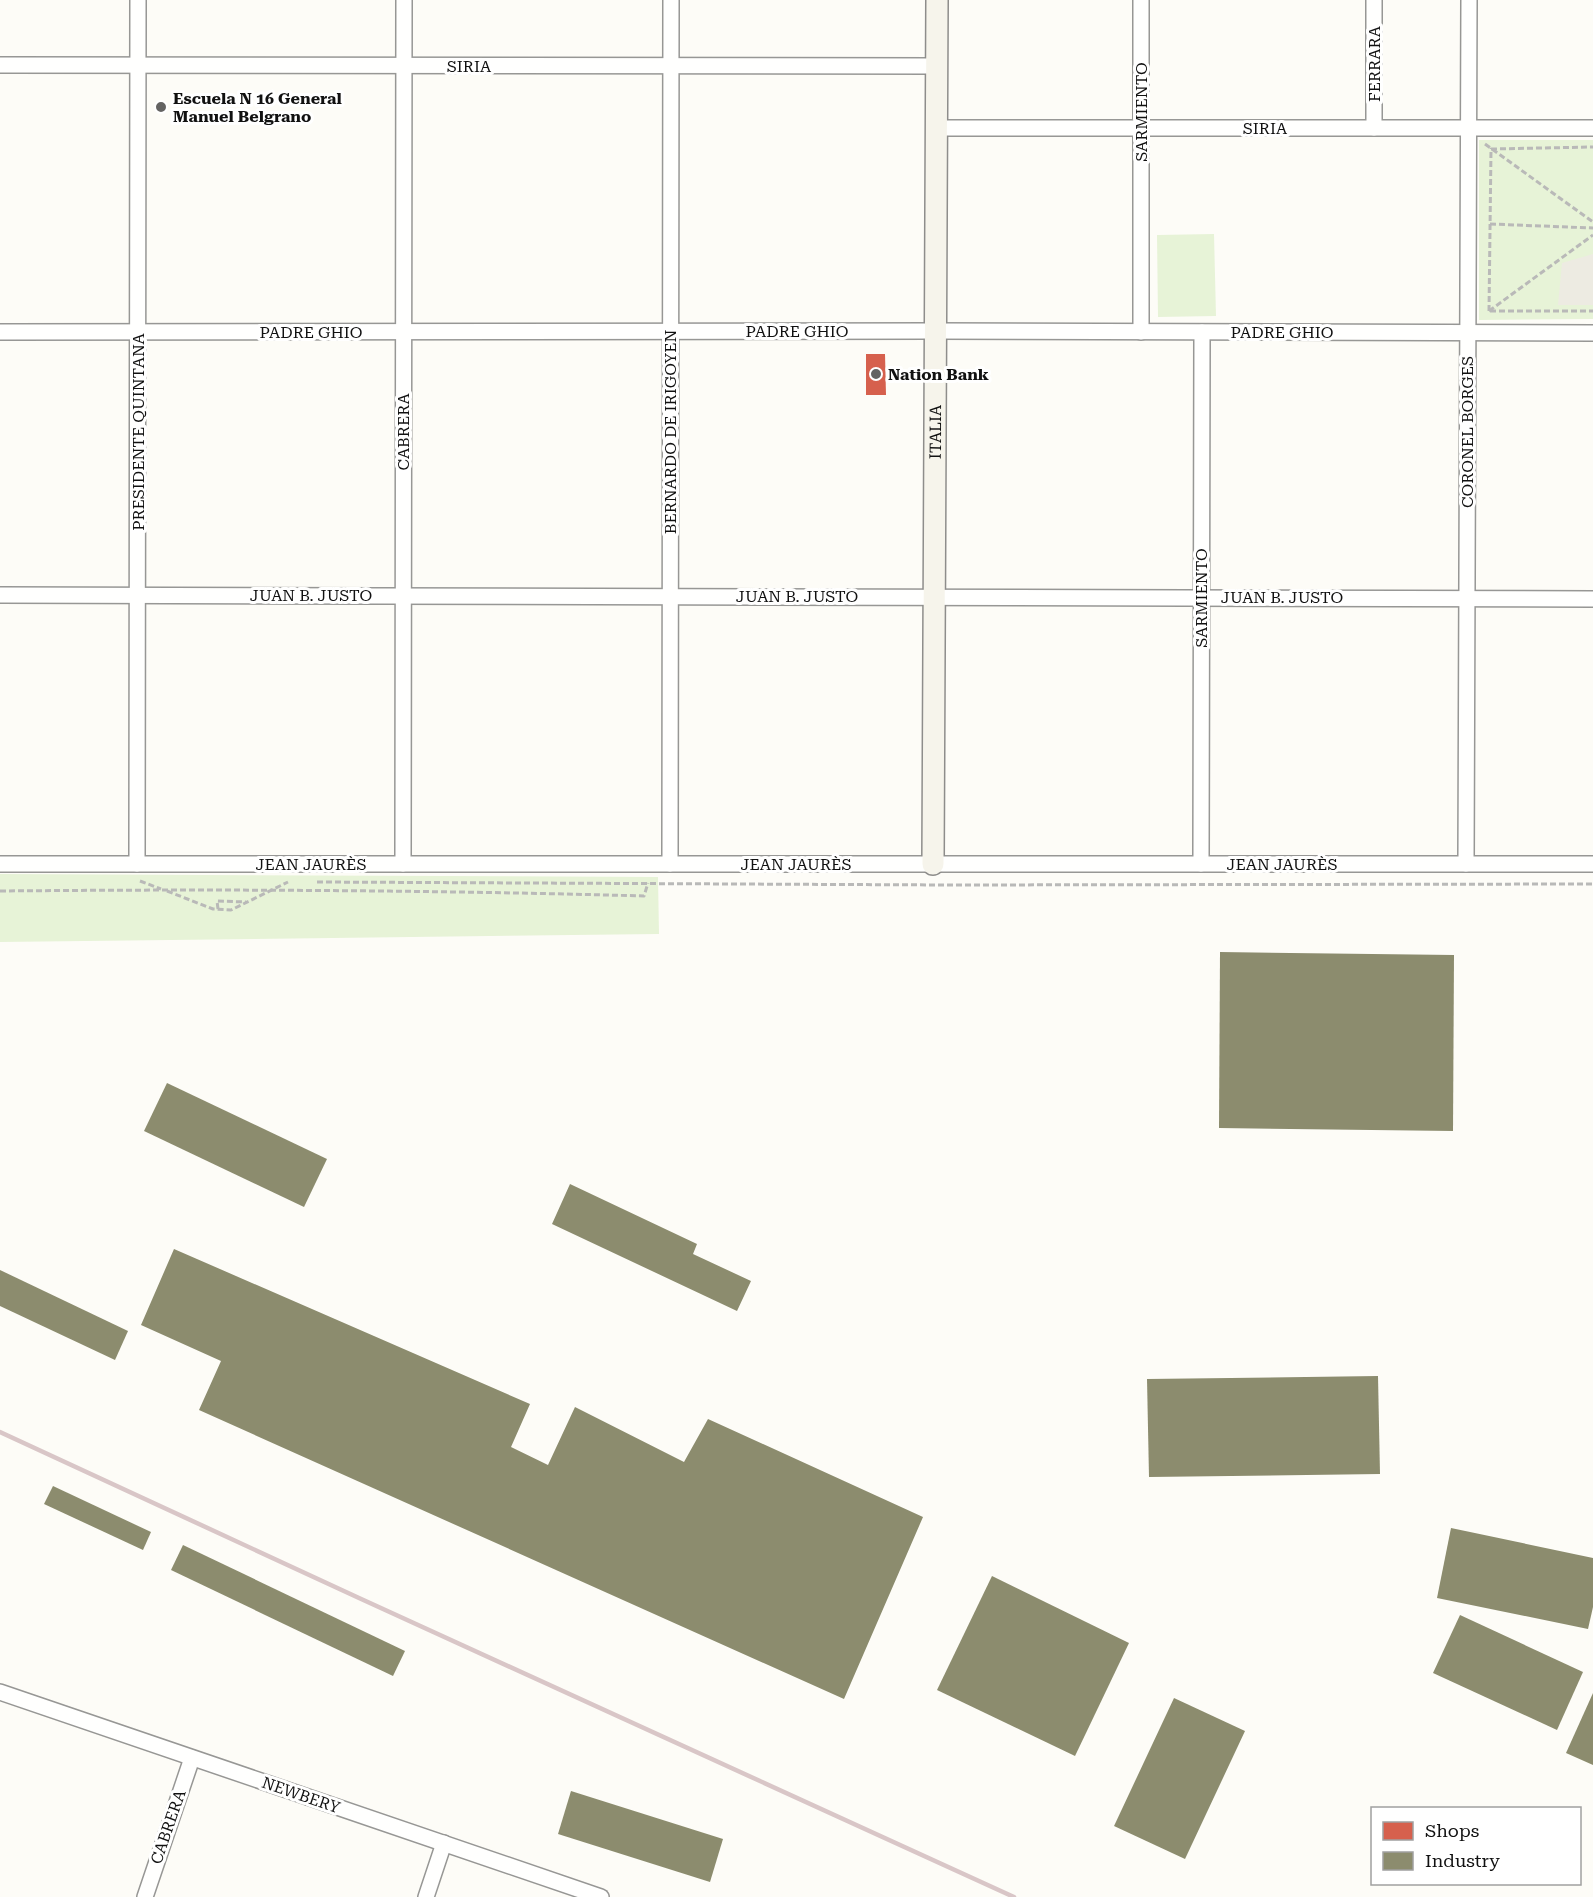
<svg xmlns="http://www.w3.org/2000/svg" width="1593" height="1897" viewBox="0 0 1593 1897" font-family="'Roboto Serif',serif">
<rect width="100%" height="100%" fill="#fdfcf7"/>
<g fill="#e7f3d7">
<polygon points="1479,140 1593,140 1593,319 1479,320"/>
<polygon points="1214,234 1216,316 1158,317 1157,235"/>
<polygon points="0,874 658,877 659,934 0,942"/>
</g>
<polygon fill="#edebe2" points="1593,254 1593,305 1558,305 1562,263"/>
<polygon fill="#d6604d" points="866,354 885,354 886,395 866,395"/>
<g fill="#8c8c6e">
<polygon points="1220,952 1454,955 1453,1131 1219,1128"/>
<polygon points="167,1083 327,1159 304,1207 144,1131"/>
<polygon points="570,1184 697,1244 693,1254 751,1281 737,1311 552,1224"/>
<polygon points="174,1249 530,1404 511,1447 548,1465 575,1407 684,1462 708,1419 923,1517 844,1699 199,1410 221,1361 141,1325"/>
<polygon points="0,1270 128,1331 115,1360 0,1306"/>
<polygon points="1378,1376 1380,1474 1149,1477 1147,1379"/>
<polygon points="53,1486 151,1532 143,1550 44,1504"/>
<polygon points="1451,1528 1593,1558 1593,1607 1588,1629 1437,1598"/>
<polygon points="183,1545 405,1651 393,1676 171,1570"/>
<polygon points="992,1576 1129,1643 1075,1756 937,1690"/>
<polygon points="1460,1615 1583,1672 1557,1730 1433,1673"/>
<polygon points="1593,1693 1593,1765 1566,1753"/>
<polygon points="1174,1698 1245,1731 1185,1859 1114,1826"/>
<polygon points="571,1791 723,1839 710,1882 558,1834"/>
</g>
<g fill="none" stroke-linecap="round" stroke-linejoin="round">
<g stroke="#979795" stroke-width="18">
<g id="street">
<polyline points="1374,0 1374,128"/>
<polyline points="0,65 937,66"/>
<polyline points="937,128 1593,128"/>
<polyline points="0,332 936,331 1593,333"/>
<polyline points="1141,332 1141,0"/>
<polyline points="0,595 1593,599"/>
<polyline points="0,864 1593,864"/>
<polyline points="137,864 138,0"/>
<polyline points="403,864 404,0"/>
<polyline points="670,864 671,0"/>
<polyline points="1201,864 1202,332"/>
<polyline points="1466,864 1469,0"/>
<polyline points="0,1692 601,1897"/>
<polyline points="145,1897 192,1758"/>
<polyline points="426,1897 444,1843"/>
</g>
</g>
<g stroke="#8e8d8b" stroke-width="24">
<g id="secondary">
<path id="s1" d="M933,864L937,0"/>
</g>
</g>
<g stroke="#b9b9b8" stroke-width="3" stroke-dasharray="6 3" stroke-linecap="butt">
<polyline points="1485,144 1593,222"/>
<polyline points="1490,224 1593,228"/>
<polyline points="1489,311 1491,149 1593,147"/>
<polyline points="1489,311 1593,235"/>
<polyline points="1490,311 1593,311"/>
<polyline points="140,881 161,889"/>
<polyline points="317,882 948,885 1593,884"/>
<path d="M0,891C215,889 429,890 644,896L648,883"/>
<polyline points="167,891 213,909 231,910 288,882"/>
<polyline points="218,909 217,901 246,902"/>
</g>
<use href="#street" stroke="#fffffe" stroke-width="15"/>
<use href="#secondary" stroke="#f6f4eb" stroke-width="21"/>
<polyline stroke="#d9c6c7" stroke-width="4.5" points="0,1432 359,1598 1014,1897"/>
</g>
<g fill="#646362" stroke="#fff" stroke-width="2">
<circle cx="161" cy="107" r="6"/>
<circle cx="876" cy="374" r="6"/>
</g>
<g text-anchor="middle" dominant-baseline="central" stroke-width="6" stroke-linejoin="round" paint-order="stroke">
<g font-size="16" fill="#111" stroke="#fff">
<text transform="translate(1374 64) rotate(-90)">FERRARA</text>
<text x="469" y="66">SIRIA</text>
<text transform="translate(1141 112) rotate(-90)">SARMIENTO</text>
<text x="1265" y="128">SIRIA</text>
<text x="797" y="331">PADRE GHIO</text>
<text x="311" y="332">PADRE GHIO</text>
<text x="1282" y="332">PADRE GHIO</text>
<text transform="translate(138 432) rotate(-90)">PRESIDENTE QUINTANA</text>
<text transform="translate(403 432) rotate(-90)">CABRERA</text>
<text transform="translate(670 432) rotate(-90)">BERNARDO DE IRIGOYEN</text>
<text stroke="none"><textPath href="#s1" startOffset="432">ITALIA</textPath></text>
<text transform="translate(1467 432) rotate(-90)">CORONEL BORGES</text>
<text x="311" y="595">JUAN B. JUSTO</text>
<text x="797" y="596">JUAN B. JUSTO</text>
<text x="1282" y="597">JUAN B. JUSTO</text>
<text transform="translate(1201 598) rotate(-90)">SARMIENTO</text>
<text x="311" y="864">JEAN JAURÈS</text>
<text x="796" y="864">JEAN JAURÈS</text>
<text x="1282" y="864">JEAN JAURÈS</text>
<text transform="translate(301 1795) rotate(19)">NEWBERY</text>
<text transform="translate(168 1827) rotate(-71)">CABRERA</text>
</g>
<g font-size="16" font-weight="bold" fill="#111" stroke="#fff" text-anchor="start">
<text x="173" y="98">Escuela N 16 General<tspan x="173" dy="18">Manuel Belgrano</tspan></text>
<text x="888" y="374">Nation Bank</text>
</g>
</g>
<rect x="1371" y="1807" width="210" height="78" fill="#ffffff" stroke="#a0a0a0" stroke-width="1.5"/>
<rect x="1383" y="1822" width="30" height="18" fill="#d6604d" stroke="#a0a0a0" stroke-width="1.5"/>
<text x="1425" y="1837" font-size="18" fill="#111111">Shops</text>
<rect x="1383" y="1852" width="30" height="18" fill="#8c8c6e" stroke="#a0a0a0" stroke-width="1.5"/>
<text x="1425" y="1867" font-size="18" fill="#111111">Industry</text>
</svg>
